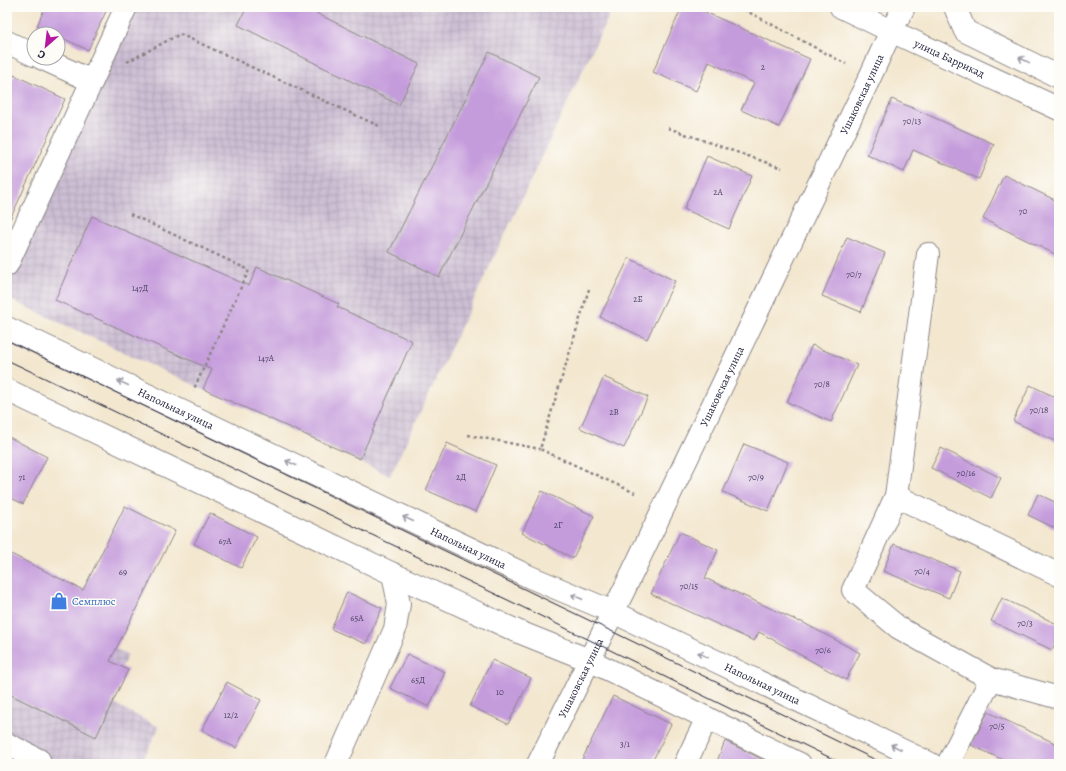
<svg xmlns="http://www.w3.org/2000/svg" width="1066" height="771" viewBox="0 0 1066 771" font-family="Alegreya,serif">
<defs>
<pattern id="industrial-grid" width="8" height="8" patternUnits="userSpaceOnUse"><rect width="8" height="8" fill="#ccbed3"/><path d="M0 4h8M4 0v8" fill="none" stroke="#afa3b6"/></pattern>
</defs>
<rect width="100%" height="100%" fill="#fdfcf7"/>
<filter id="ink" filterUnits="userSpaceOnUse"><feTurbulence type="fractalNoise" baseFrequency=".025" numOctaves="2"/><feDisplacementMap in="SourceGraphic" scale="8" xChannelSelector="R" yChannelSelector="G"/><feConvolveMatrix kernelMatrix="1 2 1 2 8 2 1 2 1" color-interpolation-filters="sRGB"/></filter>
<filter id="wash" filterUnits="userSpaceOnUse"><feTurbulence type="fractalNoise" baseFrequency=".012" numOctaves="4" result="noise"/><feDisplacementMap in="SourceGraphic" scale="16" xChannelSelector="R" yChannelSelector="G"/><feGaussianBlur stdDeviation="0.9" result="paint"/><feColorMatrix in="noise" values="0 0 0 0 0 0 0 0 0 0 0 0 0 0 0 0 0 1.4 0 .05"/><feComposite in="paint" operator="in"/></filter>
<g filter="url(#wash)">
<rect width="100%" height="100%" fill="#f3e7cf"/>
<g fill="url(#industrial-grid)">
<polygon points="137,7 613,7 390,476 7,298 7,280"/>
<polygon points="7,594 128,655 105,699 159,727 141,764 7,764"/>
</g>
<g id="blocks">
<g fill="#c49bdb">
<polygon points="45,7 108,7 88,50 58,36 58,34 54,34 37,26"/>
<polygon points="247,7 304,7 419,64 399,105 238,25"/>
<polygon points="682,7 694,7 810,59 779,127 741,110 754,83 709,62 696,91 653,72"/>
<polygon points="489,52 539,77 439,277 389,252"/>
<polygon points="14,75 65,99 7,226 7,90"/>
<polygon points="892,99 994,144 979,179 913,150 904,172 867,155"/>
<polygon points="707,156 752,176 729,229 684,209"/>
<polygon points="1004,175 1059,202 1059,256 983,219"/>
<polygon points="92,216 249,286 257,267 339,304 337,307 412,341 360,459 203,389 212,370 55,300"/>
<polygon points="847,237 885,253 861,312 822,296"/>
<polygon points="629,258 675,281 647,339 600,317"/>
<polygon points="812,345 857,365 831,422 787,402"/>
<polygon points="604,377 648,397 624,448 580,428"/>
<polygon points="1030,385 1059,399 1059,443 1013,421"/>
<polygon points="7,436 47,457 23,504 7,496"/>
<polygon points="447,443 496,465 476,512 426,490"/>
<polygon points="744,444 788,462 768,511 723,492"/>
<polygon points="941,448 1001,478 991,498 931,468"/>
<polygon points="542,491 594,516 573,558 522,533"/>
<polygon points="1038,494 1059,504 1059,530 1028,515"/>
<polygon points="125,506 175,531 110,661 128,670 96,737 7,693 7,552 83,590"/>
<polygon points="210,513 257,537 241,568 194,544"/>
<polygon points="680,532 718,550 705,578 800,622 800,621 860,653 846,680 759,632 754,641 651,594"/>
<polygon points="894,544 960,571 949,598 883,571"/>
<polygon points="347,592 382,608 366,644 331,629"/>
<polygon points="1002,598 1059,625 1059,634 1052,650 991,621"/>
<polygon points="407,654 445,672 429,707 390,688"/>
<polygon points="492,660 531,678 508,724 470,706"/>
<polygon points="227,682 261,700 236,748 202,730"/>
<polygon points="613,696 671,724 651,764 580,764"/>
<polygon points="988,712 1059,745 1059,755 1055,764 1012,764 971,745"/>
<polygon points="725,741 772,764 716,764"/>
</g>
</g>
</g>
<g filter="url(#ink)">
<use href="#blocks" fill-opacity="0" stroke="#8a8485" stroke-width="1"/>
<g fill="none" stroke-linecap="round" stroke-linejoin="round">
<g stroke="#8a8485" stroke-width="24">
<g id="minor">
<polyline points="7,42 34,55"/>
<polyline points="92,81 126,7"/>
<polyline points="7,265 92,81 41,58"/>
<path id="s1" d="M7,328L530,577L613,612L931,764"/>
<polyline points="7,390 393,574 519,632 589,660 800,764"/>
<polyline points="896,496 928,254"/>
<polyline points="991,679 899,628 853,590 896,496 1059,575"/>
<polyline points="7,744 39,760"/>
<polyline points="336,764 395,629 399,604 393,574"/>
<polyline points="685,764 707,718"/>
<polyline points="948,764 991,679 1059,698"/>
</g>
</g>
<g stroke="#8a8485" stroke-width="24">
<g id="major">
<path id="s2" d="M841,7L891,31L1059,109"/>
<polyline points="955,7 965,31 1059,77"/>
<path id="s3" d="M538,764L624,590L870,77L891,31L904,7"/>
</g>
</g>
<g stroke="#8a8485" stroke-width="2.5" stroke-dasharray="3 3" stroke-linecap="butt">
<polyline points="739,7 846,64"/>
<polyline points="127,62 180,34 381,127"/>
<polyline points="668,128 782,168"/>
<polyline points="130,214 249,270 193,391"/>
<polyline points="589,289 540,449 635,493"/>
<polyline points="468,435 540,449"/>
</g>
<use href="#minor" stroke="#fff" stroke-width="22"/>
<use href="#major" stroke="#fff" stroke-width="22"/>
<g stroke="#22223b" stroke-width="1">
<polyline points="7,340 605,628 884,764"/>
<polyline points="7,360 514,603 843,764"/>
</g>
</g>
<defs><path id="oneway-shaft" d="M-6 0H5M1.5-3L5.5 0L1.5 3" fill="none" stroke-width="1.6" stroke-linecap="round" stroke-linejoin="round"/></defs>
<g stroke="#9c9ca7">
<use href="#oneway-shaft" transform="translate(1024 60) rotate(-154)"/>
<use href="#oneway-shaft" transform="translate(123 383) rotate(-155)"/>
<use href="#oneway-shaft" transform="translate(291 463) rotate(-155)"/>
<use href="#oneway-shaft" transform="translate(408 519) rotate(-155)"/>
<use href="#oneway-shaft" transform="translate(577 597) rotate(-157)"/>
<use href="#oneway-shaft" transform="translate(703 655) rotate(-154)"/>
<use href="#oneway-shaft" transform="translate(896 747) rotate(-154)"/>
</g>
</g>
<defs>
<g id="shop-bare" transform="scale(1.38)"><path d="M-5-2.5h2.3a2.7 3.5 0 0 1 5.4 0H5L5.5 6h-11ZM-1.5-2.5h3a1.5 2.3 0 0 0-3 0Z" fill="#3f7fe0" stroke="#fdfcf7" stroke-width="2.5" paint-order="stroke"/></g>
</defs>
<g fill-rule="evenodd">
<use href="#shop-bare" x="59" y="601"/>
</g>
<g text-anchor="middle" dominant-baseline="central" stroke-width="3" stroke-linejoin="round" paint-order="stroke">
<g font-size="9" fill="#4a4063">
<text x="763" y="67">2</text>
<text x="912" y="121">70/13</text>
<text x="718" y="192">2А</text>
<text x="1023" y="211">70</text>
<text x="854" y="274">70/7</text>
<text x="140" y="288">147Д</text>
<text x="638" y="299">2Б</text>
<text x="266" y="358">147А</text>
<text x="822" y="384">70/8</text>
<text x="1039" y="410">70/18</text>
<text x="614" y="412">2В</text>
<text x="966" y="473">70/16</text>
<text x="22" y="477">71</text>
<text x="461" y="477">2Д</text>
<text x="756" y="477">70/9</text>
<text x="558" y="525">2Г</text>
<text x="225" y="541">67А</text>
<text x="922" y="571">70/4</text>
<text x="123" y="572">69</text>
<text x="689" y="586">70/15</text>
<text x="357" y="618">65А</text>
<text x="1025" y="623">70/3</text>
<text x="823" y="650">70/6</text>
<text x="418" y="680">65Д</text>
<text x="500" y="692">10</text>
<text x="231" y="715">12/2</text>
<text x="997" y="726">70/5</text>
<text x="625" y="744">3/1</text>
</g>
<g font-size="11" fill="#22223b" stroke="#fdfcf7">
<text stroke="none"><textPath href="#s2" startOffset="120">улица Баррикад</textPath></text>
<text stroke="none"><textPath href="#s3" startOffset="744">Ушаковская улица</textPath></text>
<text stroke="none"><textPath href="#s3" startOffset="420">Ушаковская улица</textPath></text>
<text stroke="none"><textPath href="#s1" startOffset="187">Напольная улица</textPath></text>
<text stroke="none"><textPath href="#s1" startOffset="511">Напольная улица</textPath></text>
<text stroke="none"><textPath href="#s3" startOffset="96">Ушаковская улица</textPath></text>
<text stroke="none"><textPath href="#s1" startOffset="835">Напольная улица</textPath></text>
</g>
<g font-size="11" fill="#366cbe" stroke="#fdfcf7" text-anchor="start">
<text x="72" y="601">Семплюс</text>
</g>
</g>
<rect width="1066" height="771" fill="none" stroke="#fdfcf7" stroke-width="24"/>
<g transform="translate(46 46) rotate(208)"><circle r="19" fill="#fdfcf7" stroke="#a5a5ac"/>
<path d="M0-3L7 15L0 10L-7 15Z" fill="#b5179e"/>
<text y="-6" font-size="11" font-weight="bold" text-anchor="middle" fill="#22223b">С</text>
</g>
</svg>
